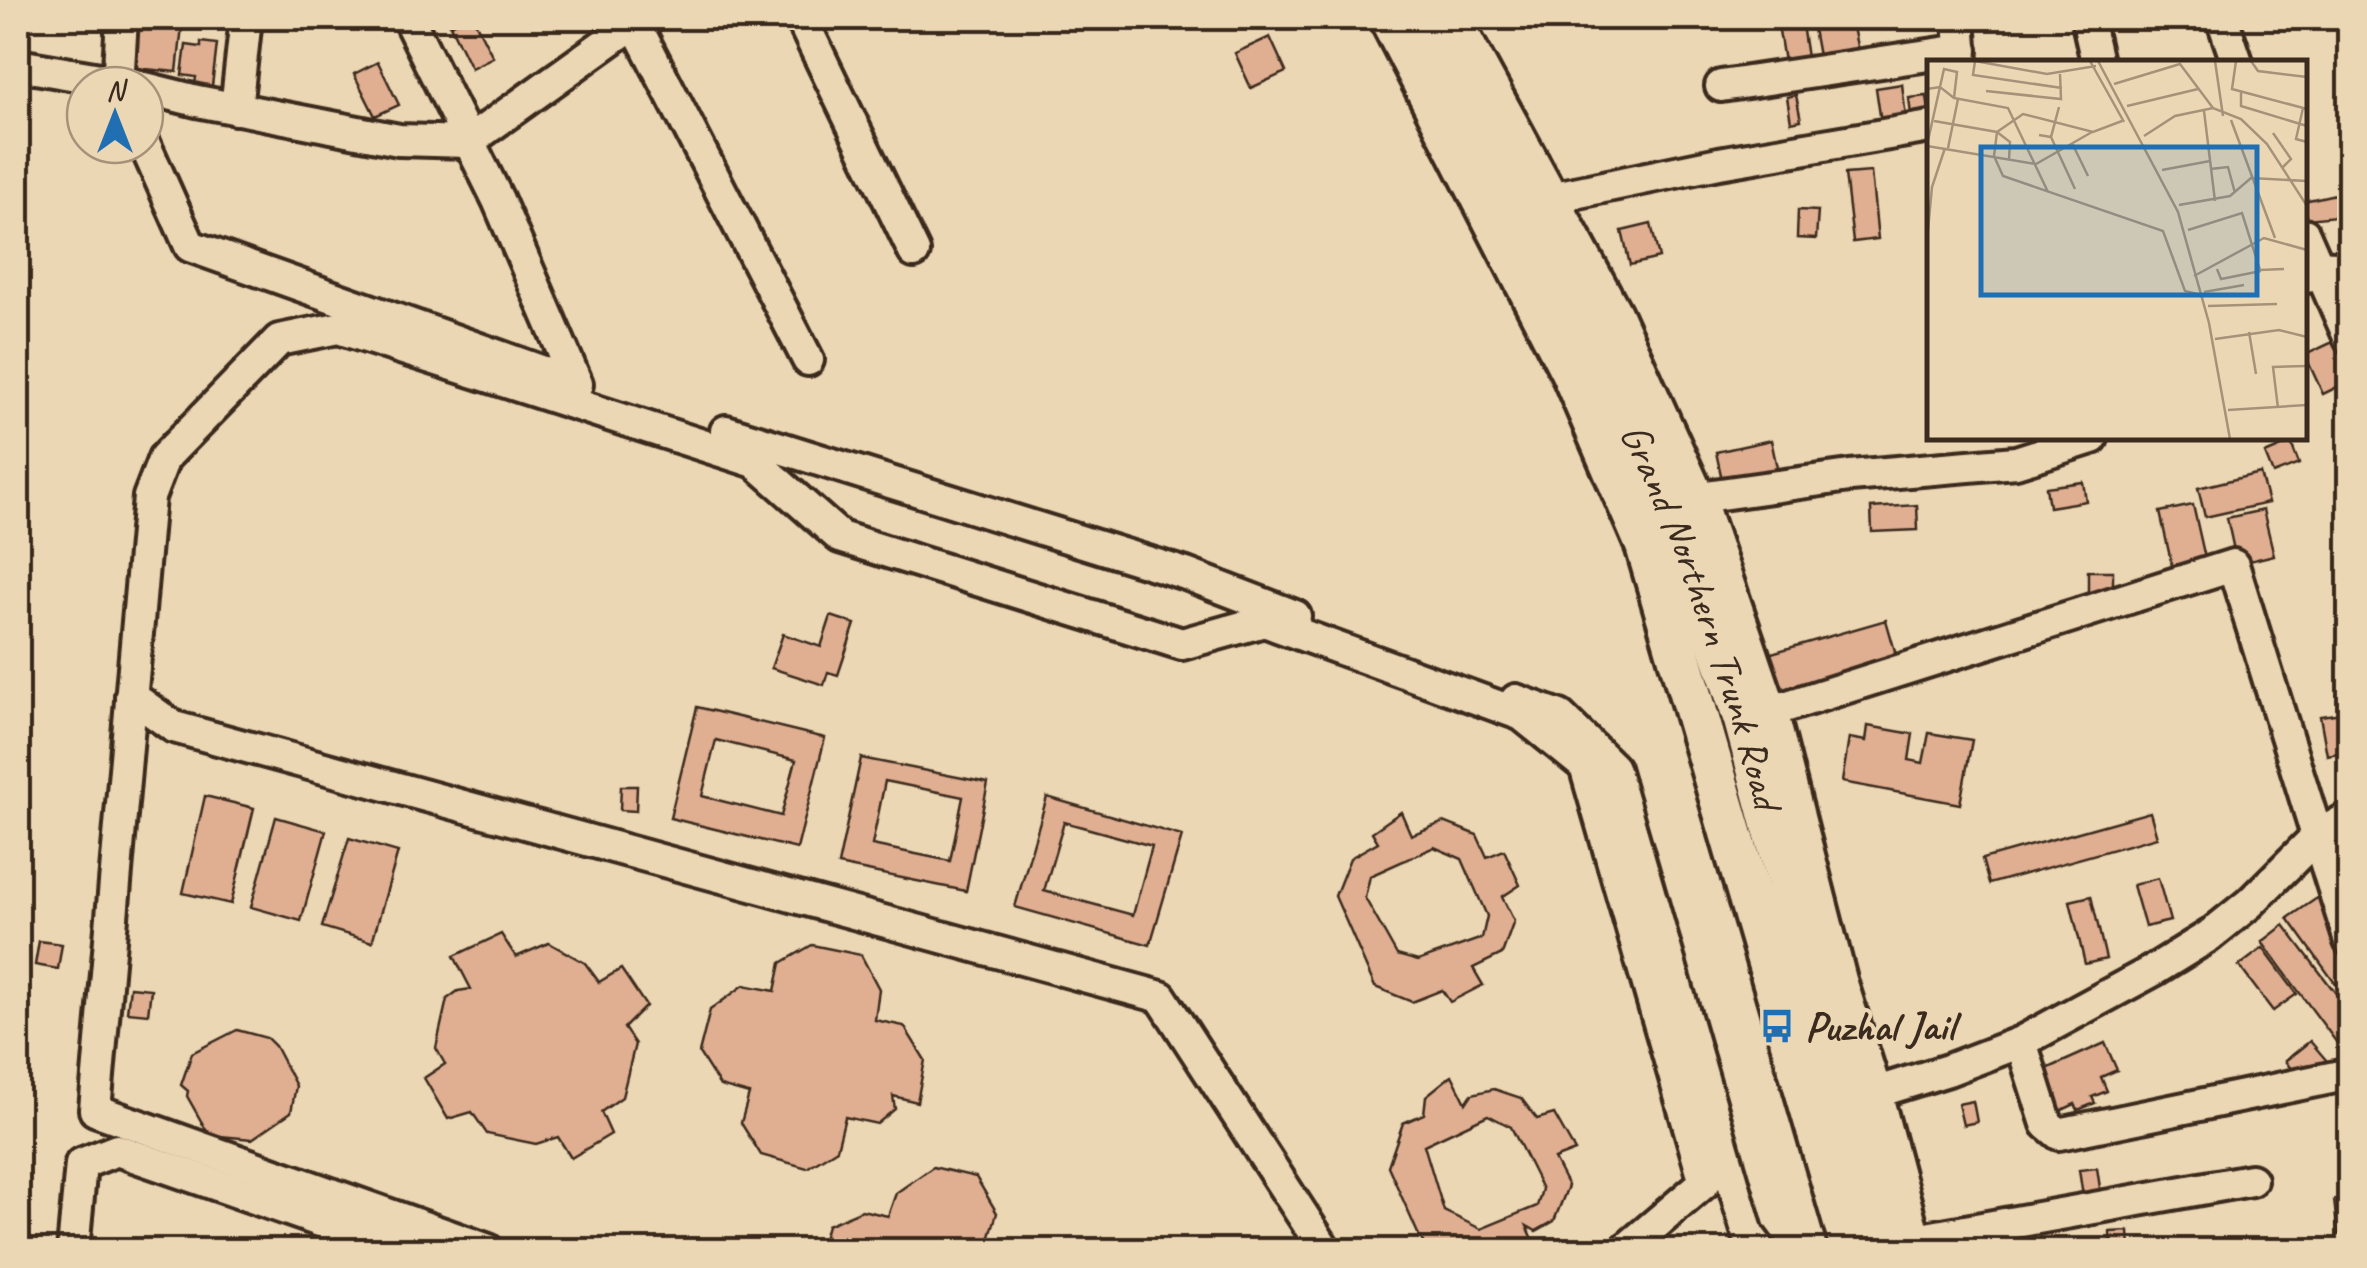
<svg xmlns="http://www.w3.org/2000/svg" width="2367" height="1268" viewBox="0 0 2367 1268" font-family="Caveat,sans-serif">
<rect width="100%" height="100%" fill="#ecd7b5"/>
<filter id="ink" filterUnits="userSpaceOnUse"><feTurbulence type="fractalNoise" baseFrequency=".01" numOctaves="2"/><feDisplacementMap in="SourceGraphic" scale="20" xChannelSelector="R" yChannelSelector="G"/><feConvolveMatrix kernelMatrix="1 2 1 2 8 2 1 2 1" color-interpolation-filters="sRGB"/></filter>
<g filter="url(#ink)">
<g fill="#e0af92" stroke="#3b2a1e" stroke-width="2.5" fill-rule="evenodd">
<polygon points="140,18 162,20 161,27 182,26 177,72 134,68 135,34 138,35"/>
<polygon points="466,18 473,18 493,57 471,68 450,25"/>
<polygon points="1777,18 1801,18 1808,64 1785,68"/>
<polygon points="1811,18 1851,18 1860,60 1820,67"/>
<polygon points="1270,37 1286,72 1251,88 1235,53"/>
<polygon points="201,42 217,44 212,86 195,84 196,77 182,75 186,45 201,47"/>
<polygon points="378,62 399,105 375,116 354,74"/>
<polygon points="1902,84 1906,118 1881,122 1876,88"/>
<polygon points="1796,95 1801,120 1791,122 1787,97"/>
<polygon points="1927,96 1929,112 1911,115 1909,98"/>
<polygon points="1871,172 1878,239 1853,242 1845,174"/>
<polygon points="2344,192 2347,215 2307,219 2304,201"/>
<polygon points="1798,210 1818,211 1816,239 1797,238"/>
<polygon points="1651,224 1659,258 1630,265 1622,231"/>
<polygon points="2335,341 2350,372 2350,381 2323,394 2305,355"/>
<polygon points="1771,440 1779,477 1724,489 1716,452"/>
<polygon points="2291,443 2299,464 2273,474 2265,454"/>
<polygon points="2260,473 2268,503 2205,517 2198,488"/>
<polygon points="2083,482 2086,501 2049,507 2046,487"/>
<polygon points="1917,505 1918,530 1872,532 1871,508"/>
<polygon points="2193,505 2205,558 2172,566 2160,512"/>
<polygon points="2263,510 2274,555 2237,564 2227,518"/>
<rect x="2088" y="571" width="25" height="25"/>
<polygon points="831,616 855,624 838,675 828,672 824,685 771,668 783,634 821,647"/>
<polygon points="1886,620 1897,658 1779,693 1768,654"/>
<path d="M697,707L825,738L797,849L670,818ZM716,740L796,760L781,816L702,796Z"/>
<polygon points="2350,712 2350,751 2327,755 2320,716"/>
<polygon points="1868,726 1913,734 1909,760 1923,763 1929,733 1972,740 1960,804 1842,782 1849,738 1866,741"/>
<path d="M861,758L988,783L966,891L838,865ZM885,781L963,797L950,861L872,845Z"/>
<polygon points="621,786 637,786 636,811 620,810"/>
<polygon points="205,796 254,808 231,904 183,893"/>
<path d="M1047,797L1182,836L1150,945L1015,907ZM1064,822L1152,846L1133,915L1044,891Z"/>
<polygon points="21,799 28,819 27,843 18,841 18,801"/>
<path d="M1401,812L1411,835L1444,822L1477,835L1487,857L1504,850L1520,885L1502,897L1514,921L1502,954L1473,968L1483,985L1450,1002L1442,990L1412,1002L1375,987L1335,896L1350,858L1378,842L1372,832ZM1434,847L1462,859L1487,916L1482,938L1418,961L1397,955L1365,898L1370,876Z"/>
<polygon points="2150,812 2157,837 1989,884 1982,859"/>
<polygon points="276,817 326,831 301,921 251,907"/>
<polygon points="349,838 398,852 372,942 322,927"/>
<polygon points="2158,878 2170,921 2145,927 2133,885"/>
<polygon points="2323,894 2334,940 2350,969 2350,1004 2288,918"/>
<polygon points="2091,896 2106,959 2085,964 2070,901"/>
<polygon points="2284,925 2350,1012 2350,1040 2340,1047 2262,942"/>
<polygon points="501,934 516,957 549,943 585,963 599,982 621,969 646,1006 624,1028 635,1044 622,1097 601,1112 611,1134 571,1158 558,1137 536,1144 487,1134 472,1112 448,1119 424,1078 445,1064 436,1048 447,999 458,991 471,989 454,956"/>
<polygon points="39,941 62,944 58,969 35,965"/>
<polygon points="812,945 861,955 879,989 875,1020 904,1026 925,1060 917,1102 893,1096 895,1109 877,1124 845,1117 837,1149 807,1168 761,1155 741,1123 749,1094 720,1086 699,1053 710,1010 744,985 775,991 781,963"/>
<polygon points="2263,948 2297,994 2273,1011 2239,966"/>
<polygon points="130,987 151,989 148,1014 127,1012"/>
<polygon points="237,1030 267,1038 275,1046 296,1086 291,1112 252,1139 209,1135 187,1096 188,1091 181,1085 192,1053"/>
<polygon points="2310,1041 2327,1061 2302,1082 2285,1061"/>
<polygon points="2105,1043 2117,1070 2101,1077 2107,1091 2092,1097 2095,1103 2078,1110 2075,1104 2058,1112 2040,1072"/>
<path d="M1452,1075L1466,1103L1472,1094L1494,1089L1521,1098L1537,1119L1554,1114L1575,1151L1554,1159L1568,1186L1554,1221L1536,1231L1527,1226L1538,1250H1428L1419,1236L1388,1166L1403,1123L1424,1114L1426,1096ZM1488,1115L1511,1127L1542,1189L1537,1206L1481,1229L1444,1211L1424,1145Z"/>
<polygon points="1973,1101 1977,1122 1963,1125 1958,1104"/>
<polygon points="933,1167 976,1177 997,1213 989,1240 1016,1250 820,1250 827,1225 862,1210 888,1216 896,1193"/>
<polygon points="2097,1168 2102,1201 2084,1203 2079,1170"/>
<polygon points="2350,1198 2350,1233 2338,1235 2334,1200"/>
<polygon points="2129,1231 2130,1250 2111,1250 2110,1232"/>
</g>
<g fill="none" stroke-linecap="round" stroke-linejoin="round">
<g stroke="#3b2a1e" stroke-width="38">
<g id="minor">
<polyline points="408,18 498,200 577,384"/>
<polyline points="632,18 808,360"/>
<polyline points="801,18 914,252"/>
<polyline points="1455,18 1616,313 1699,497 1772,711 1841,980 1876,1092 1918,1250"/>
<polyline points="1959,18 1962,62"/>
<polyline points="2087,18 2097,62"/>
<polyline points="2222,18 2237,62"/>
<polyline points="18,65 135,85"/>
<polyline points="118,85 122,18"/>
<polyline points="1721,86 1962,50"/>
<polyline points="145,88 197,101 399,140 468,142 634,23 648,18"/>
<polyline points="236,109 246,18"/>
<polyline points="145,145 190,246 563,379"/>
<polyline points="1555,197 1719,163 1930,127"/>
<polyline points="2304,234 2350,339"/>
<polyline points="2307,277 2318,266 2350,268"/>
<polyline points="726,431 1186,574 1295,616"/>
<polyline points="1699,497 1850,476 2016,462 2092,438"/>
<polyline points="131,696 174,727 1161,997 1325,1250"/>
<polyline points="1516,700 1560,716 1613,768 1748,1234 1760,1250"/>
<polyline points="1772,711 2233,565 2350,941"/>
<polyline points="2021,1042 2047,1124 2059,1134 2350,1074"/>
<polyline points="1861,1097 1948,1070 2021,1042 2154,970 2209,936 2250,903 2318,835 2350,817"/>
<polyline points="1915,1240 2251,1180"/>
<polyline points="73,1250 81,1164 117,1150 403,1250"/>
<polyline points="488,1250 95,1110 149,497 164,458 279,340 338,328 755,462 840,537 1182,644 1264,621 1522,715 1585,766 1705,1182 1625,1250"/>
</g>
</g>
<g stroke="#3b2a1e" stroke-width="50">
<g id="highway">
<polyline points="1391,18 1572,371 1647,545 1853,1250"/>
<path id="s1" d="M1427,18L1527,204L1604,360L1689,554L1745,720L1888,1250"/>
</g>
</g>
<use href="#minor" stroke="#ecd7b5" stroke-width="30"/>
<use href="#highway" stroke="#ecd7b5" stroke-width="42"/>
</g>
</g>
<defs>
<g id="bus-bare" transform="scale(2.7)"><path d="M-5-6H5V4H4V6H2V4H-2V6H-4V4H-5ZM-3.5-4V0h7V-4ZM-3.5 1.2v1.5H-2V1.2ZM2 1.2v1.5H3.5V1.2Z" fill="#1f6fb2" stroke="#ecd7b5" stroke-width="2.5" paint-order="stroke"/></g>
</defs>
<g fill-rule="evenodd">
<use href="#bus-bare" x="1777" y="1026"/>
</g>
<g text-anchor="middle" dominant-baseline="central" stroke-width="8" stroke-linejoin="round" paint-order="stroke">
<g font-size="42" fill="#3b2a1e" stroke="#ecd7b5">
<text stroke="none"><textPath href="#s1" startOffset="660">Grand Northern Trunk Road</textPath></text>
</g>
<g font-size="42" font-weight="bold" fill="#3b2a1e" stroke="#ecd7b5" text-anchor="start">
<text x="1805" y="1026">Puzhal Jail</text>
</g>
</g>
<g transform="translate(1927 60)">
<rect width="380" height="380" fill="#ecd7b5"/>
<path fill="none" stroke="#a59279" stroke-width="2.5" d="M163,1L197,62M171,1L251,152L282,263L303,379M288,1L296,56M309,1L305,29L380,49M324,1L331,11L380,17M187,24L253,4L286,48M135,28L46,15L48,1L120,14L169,6M0,29L13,27L27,38M59,31L134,39L133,14M314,32V46L380,66M200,46L271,29M376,48L369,79L380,82M277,51L288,141M304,60L348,178M7,61L70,72L83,82L82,100M195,61L166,72L96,54L70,72L67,96L76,116L236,171L258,231L270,234M346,73L364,99L356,107M112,75L124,77L132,47M217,76L248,56L286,48L314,59L340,84L380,146M124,77L148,129M145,83L161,116M0,85L17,9L30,12L27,38L81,48L121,132M0,86L109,104L165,72M21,88L31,39M283,109L301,107L308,133M235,110L283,101M252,145L303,136L324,118L380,121M261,170L315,153L333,210L357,209M0,181L5,127L18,88M290,209L294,219L334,211M267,216L337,178L380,190M277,232L317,225M281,246L350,244M322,272L329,314M288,279L352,270L380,277M351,348L346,307L380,306M301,350L380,345"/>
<path fill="#1f6fb2" fill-opacity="0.15" stroke="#1f6fb2" stroke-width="5" d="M54,87H330V235H54Z"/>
<rect width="380" height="380" fill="none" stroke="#3b2a1e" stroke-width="5"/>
</g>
<rect width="2367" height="1268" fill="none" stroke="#ecd7b5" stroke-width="60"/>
<rect x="30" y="30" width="2307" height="1208" fill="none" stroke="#3b2a1e" stroke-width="4" filter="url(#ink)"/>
<g transform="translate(115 115)"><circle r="48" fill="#ecd7b5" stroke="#a59279" stroke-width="2.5"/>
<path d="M0-8L18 38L0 25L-18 38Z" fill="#1f6fb2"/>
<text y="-15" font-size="28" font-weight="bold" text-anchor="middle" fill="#3b2a1e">N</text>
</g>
</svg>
